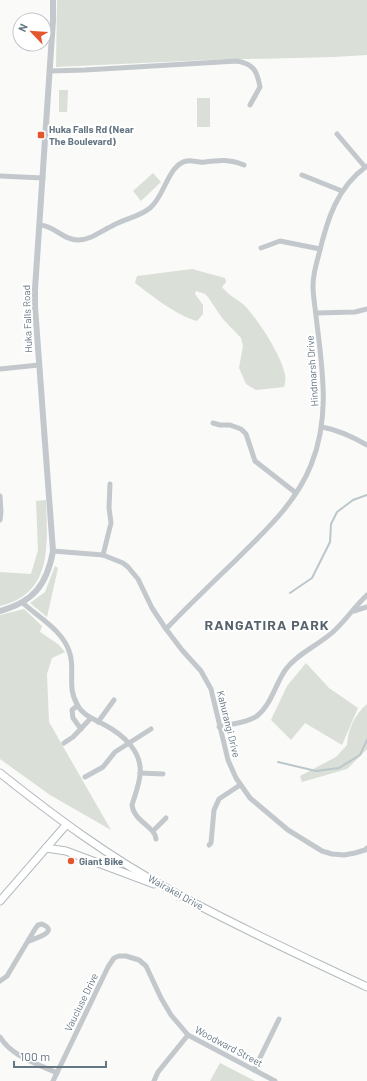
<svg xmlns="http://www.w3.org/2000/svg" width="367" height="1081" viewBox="0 0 367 1081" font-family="Barlow,sans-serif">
<rect width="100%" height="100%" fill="#fafaf8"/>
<g fill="#dadfd7">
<polygon points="57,0 367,0 367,55 334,57 207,60 56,67"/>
<polygon points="59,90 68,90 67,112 59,112"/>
<rect x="197" y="98" width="13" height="29"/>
<polygon points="153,173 161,182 141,201 133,191"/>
<path d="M192,269L225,278L226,282L222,287C228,295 237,299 244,305C257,318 282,356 285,375C286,379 285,384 284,387L256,390L246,384L239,368L243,346L241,338L222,318L208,297L205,294L196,291L195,294L203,305V314L197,321C176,315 152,296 135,283L137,276Z"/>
<path d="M46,500C47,543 54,593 0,606V572L31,574L38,550L36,501Z"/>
<polygon points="55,566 58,568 47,617 30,603 45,592"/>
<polygon points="24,609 42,626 40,632 58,644 65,652 52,658 47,674 49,722 111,830 50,795 0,759 0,615"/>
<polygon points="306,663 329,688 358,708 342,745 305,723 291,740 271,720 287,686"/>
<path d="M367,704V749L347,769L302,782L300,776L336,757L347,745C348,729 355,714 367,704Z"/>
<polygon points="220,1063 255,1081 210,1081"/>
</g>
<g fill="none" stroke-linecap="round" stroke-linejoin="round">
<g stroke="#bbc7cb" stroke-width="2">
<polyline points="290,593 312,578 330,542 331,524 337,512 353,500 367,495"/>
<polyline points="278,762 316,771 339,768 360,755 367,740"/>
</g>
<g stroke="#b3babf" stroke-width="9">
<g id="secondary">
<path d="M0,773C54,816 110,858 172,891C235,926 302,956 367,987"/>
<polyline points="46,848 66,851 154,884"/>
<polyline points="0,901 66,825"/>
</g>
</g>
<g stroke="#c3c8cc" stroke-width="5">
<path d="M50,71L85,70L237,61C254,64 257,71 260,87L250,105"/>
<polyline points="337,134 365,167"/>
<polyline points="302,175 342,191"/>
<polyline points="0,176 43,178"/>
<path d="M40,225C55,226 63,240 78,240C91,240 101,231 112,226C124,219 139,217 150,208C165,196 168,164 187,161C193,160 199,163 205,162C220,160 229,159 244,165"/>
<polyline points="261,248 280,241 320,249"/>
<polyline points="316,313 355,312 367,309"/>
<polyline points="0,369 39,365"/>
<polyline points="213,423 220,425 230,425 241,429 246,434 255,461 296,493"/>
<path d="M322,427C338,430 353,437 367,445"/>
<polyline points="0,496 1,512 0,520"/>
<polyline points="53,551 103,555 123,563 128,567 138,579 152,608 166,629 182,650 201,671 211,689 228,760 236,778 250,798 288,830 322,851 332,854 344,855 355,853 365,850 367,848"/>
<polyline points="103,555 111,523 109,508 110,484"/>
<path d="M23,603C39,618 64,631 70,654C75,671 67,687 77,704C82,715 94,719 103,724C122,734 143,751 140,775C139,785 135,795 132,805C134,822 155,826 156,839"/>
<polyline points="354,611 367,607"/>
<path d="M166,629C189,605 213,582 237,559C265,531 296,503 311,465C331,416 322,367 316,316C315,306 313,296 313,286C313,276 316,264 319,254C327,220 337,187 367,166"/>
<polyline points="77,706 72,710 73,718 81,729"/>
<polyline points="98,722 114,700"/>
<path d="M219,727C231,724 247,723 257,716C272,704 275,684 286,669C298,653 319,645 334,631C346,620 355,606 367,595"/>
<polyline points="64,743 73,737 91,718"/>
<polyline points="140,773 163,774"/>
<polyline points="85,777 103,767 115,752 151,729"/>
<polyline points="153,831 166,818"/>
<polyline points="209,845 211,843 214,810 219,799 240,785"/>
<path d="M0,981L7,976L35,929L38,925L42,924C60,932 35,938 29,941"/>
<path d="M0,1037C11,1056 38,1064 57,1073"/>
<polyline points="254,1070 279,1019"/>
<polyline points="53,1081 108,967 114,958 119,956 126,956 139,960 146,966 161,998 171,1015 188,1035 275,1081"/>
<polyline points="154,1081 158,1072 188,1035"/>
</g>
<path stroke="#c3c8cc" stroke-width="6" d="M0,611C33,602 47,585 53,551L35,307V289L53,20V0"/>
<use href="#secondary" stroke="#fff" stroke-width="7"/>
</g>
<g fill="#e4572e" stroke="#fff" stroke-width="1.5">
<rect x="37" y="131" width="8" height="8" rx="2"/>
<circle cx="71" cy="861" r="4"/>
</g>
<g text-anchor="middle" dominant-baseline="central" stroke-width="4" stroke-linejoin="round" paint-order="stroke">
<g font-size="10" font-weight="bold" fill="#657683" stroke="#fff" text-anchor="start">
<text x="49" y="129">Huka Falls Rd (Near<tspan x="49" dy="12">The Boulevard)</tspan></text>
<text x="79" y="861">Giant Bike</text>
</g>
<g font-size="10" fill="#657683" stroke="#fff">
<text transform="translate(27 319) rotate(-92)">Huka Falls Road</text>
<text transform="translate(312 371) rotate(-94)">Hindmarsh Drive</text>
<text transform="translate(229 724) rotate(76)">Kahurangi Drive</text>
<text transform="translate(176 892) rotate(29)">Wairakei Drive</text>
<text transform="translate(81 1002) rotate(-64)">Vaucluse Drive</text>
<text transform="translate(229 1046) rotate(28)">Woodward Street</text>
</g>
<g font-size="14" font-weight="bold" letter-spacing="1" fill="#57646e" stroke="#fff">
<text x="267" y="624">RANGATIRA PARK</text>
</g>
</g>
<g transform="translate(32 32) rotate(295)"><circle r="19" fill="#ffffff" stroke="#c1c8cd"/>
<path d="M0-3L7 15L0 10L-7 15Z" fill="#e4572e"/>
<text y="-6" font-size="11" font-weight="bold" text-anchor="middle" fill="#657683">N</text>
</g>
<path d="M14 1061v6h92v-6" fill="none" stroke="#657683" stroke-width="2"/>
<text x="20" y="1061" font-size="12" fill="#657683" stroke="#ffffff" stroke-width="3" paint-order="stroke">100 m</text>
</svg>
